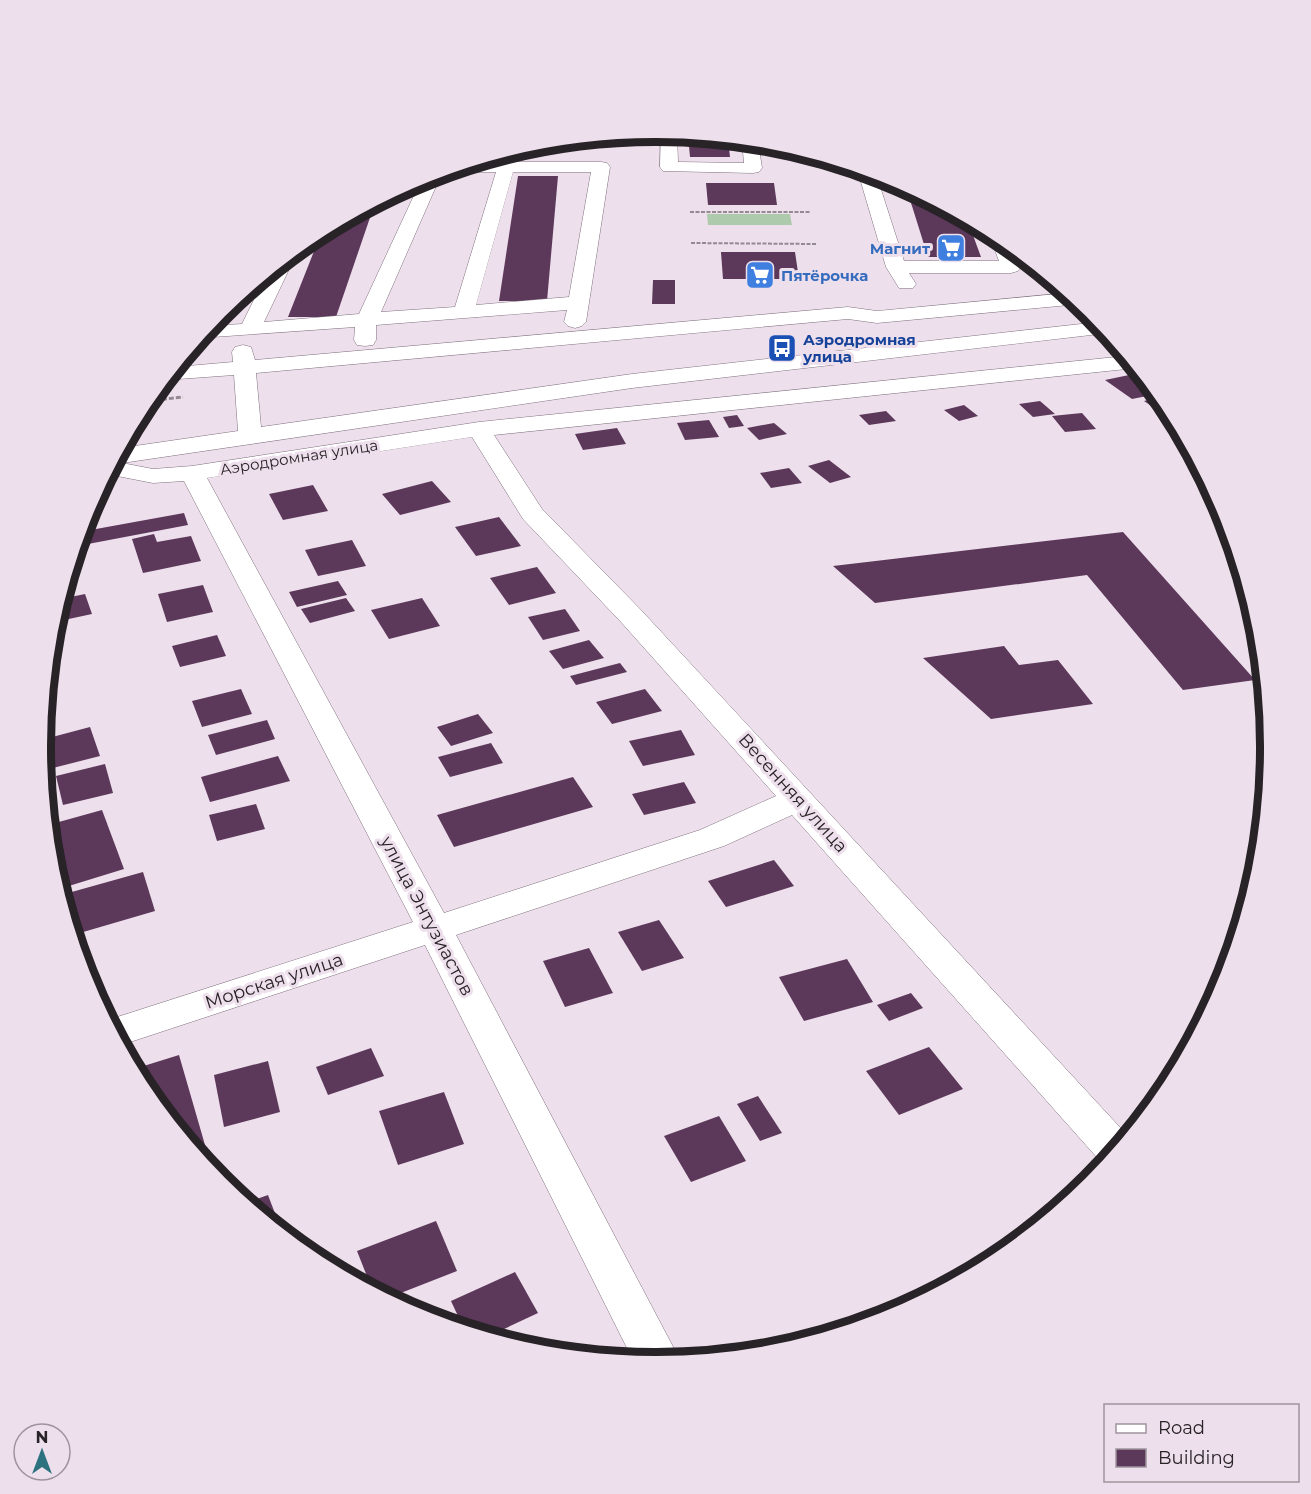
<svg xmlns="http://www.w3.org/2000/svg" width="1311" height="1494" viewBox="0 0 1311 1494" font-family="Montserrat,sans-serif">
<rect width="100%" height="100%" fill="#eedfec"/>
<polygon fill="#adcaad" points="707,214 790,214 792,225 708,225"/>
<g fill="#5c385a">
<polygon points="688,135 728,139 730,157 690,157"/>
<polygon points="518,176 558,176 547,301 499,301"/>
<polygon points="706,183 774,183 777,205 708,205"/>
<polygon points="906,187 967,219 981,257 928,257"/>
<polygon points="375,203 336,317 288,317 322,231"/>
<polygon points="721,252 795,252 799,279 723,279"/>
<polygon points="653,280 675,280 675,304 652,304"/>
<polygon points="1134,374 1151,386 1157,394 1132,399 1105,380"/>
<polygon points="1156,398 1167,406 1176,423 1144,401"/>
<polygon points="1040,401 1055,414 1033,417 1019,404"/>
<polygon points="964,405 978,416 959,421 944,410"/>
<polygon points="886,411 896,421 869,425 859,415"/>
<polygon points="1082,413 1096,429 1065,432 1052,416"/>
<polygon points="737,415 744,426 729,428 723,417"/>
<polygon points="709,420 719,437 685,440 677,423"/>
<polygon points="774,423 787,434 759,440 747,428"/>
<polygon points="617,428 626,444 583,450 575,434"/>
<polygon points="829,460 851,477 830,483 808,466"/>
<polygon points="789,468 802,483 771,488 760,473"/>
<polygon points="432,481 451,502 400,515 382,494"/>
<polygon points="313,485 328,511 283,520 269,494"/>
<polygon points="184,513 188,525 88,544 85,531"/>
<polygon points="499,517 521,546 476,556 455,527"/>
<polygon points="1123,532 1255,680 1183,690 1087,575 875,603 833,566"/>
<polygon points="154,534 157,542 191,536 201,561 143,573 132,539"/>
<polygon points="352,540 366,566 318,576 305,550"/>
<polygon points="537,567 556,593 509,605 490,578"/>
<polygon points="338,581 347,595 297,607 289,592"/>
<polygon points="203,585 213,612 167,622 158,594"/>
<polygon points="85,594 92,614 64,620 59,605 61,599"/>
<polygon points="346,598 355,611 310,623 301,609"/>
<polygon points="422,598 440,626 389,639 371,610"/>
<polygon points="565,609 580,631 543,640 528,617"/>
<polygon points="217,635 226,656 180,667 172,646"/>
<polygon points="589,640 604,658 563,669 549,651"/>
<polygon points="1004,646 1019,665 1058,660 1093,704 991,719 923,658"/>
<polygon points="620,663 627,672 576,685 570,676"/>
<polygon points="241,689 252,714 202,727 192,701"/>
<polygon points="645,689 662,711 612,724 596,702"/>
<polygon points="478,714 493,733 451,746 437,727"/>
<polygon points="267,720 275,739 216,755 208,735"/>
<polygon points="90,727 100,756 49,769 41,740"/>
<polygon points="681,730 695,755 643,766 629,741"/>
<polygon points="491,743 503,763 450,777 438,757"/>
<polygon points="278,756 290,781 210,802 201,777"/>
<polygon points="105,764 113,793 63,805 56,776"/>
<polygon points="573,777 593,807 454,847 437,815"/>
<polygon points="684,782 696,803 644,815 632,794"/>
<polygon points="256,804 265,829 217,841 209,815"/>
<polygon points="102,810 124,869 59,889 52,867 48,825"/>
<polygon points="774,860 794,886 726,907 708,881"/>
<polygon points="143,872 155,911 73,935 61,895"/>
<polygon points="659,920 684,958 642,971 618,932"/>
<polygon points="589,948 613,993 565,1007 543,961"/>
<polygon points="847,959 873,1002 804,1021 779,977"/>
<polygon points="911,993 923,1008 889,1021 877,1005"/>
<polygon points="929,1047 963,1089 899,1115 866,1071"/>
<polygon points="371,1048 384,1076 328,1095 316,1067"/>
<polygon points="179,1055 205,1145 193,1149 144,1088 134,1069"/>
<polygon points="268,1061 280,1112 224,1127 214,1075"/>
<polygon points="444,1092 464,1144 398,1165 379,1111"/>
<polygon points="758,1096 782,1133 760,1141 737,1104"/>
<polygon points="719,1116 746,1161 691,1182 664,1136"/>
<polygon points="268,1195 282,1232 246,1203"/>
<polygon points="436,1221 457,1271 388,1298 372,1289 357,1251"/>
<polygon points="515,1272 538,1313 489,1336 464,1329 451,1301"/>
</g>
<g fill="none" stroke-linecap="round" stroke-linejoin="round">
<g stroke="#7f717d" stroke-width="1">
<g id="minor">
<polygon points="661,133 677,134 678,162 744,163 742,141 758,142 762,168 759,172 753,173 663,171 660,167"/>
<path d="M476,162H601L607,163L610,167L586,322L582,326L575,328L568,326L564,322L567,310L376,325V340L373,345L365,346L357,345L354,340L355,327L199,338L209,326L242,324L266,275L288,256L293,261L264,322L359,314L422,178L439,173L441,175L381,312L455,307L496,172H458L451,169ZM513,172H591L569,297L476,305Z"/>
<polygon points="860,169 876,174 904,261 999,261 990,237 992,233 1013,249 1021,267 1018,271 1011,273 909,273 916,284 913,288 899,288 886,267 858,172"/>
<path d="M1068,293L1080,304L877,323L848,319L256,373L261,427L632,374L1099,322L1108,333L632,388L122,463L153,469L192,466L479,422L1126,356L1136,368L494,435L542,509L641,610L1128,1136L1106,1163L1101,1162L792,815L724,846L456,935L680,1360L655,1362L633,1360L425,945L121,1045L108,1020L413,922L184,481L153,483L107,474L121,448L238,431L234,375L165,380L176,367L233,362L232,352L235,347L243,345L251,347L255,360L848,307L877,311ZM472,437L523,519L621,622L776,796L700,830L444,913L207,478Z"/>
</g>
</g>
<g stroke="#948a92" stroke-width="2" stroke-dasharray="4 1.5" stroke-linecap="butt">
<polyline points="690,212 810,212"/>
<polyline points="691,243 816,244"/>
</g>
<polyline stroke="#948a92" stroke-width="3" stroke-dasharray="5 2" stroke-linecap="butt" points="148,401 183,397"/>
<use href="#minor" fill="#fff" fill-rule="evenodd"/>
</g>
<defs>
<g id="supermarket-square" transform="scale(1.5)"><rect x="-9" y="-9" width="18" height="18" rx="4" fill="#3f7fe0" stroke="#eedfec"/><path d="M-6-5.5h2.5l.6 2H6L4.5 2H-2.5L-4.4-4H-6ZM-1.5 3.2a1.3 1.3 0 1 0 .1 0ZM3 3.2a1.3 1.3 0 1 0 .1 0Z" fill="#fff"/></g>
<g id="bus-square" transform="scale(1.5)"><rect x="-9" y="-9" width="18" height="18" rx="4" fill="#1a4fb4" stroke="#eedfec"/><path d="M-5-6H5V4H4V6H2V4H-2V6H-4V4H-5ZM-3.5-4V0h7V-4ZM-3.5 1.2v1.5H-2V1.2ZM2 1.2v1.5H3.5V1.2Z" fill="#fff"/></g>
</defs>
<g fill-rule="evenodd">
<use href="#supermarket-square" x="951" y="248"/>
<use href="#supermarket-square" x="760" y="275"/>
<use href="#bus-square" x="782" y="348"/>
</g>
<g text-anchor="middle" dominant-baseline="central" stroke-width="6" stroke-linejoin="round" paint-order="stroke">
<g font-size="15" font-weight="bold" fill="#366cbe" stroke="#eedfec" text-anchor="end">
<text x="930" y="248">Магнит</text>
<text x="781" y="275" text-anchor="start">Пятёрочка</text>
</g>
<g font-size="15" font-weight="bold" fill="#164399" stroke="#eedfec" text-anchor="start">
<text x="803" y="339">Аэродромная<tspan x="803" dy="17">улица</tspan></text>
</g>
<g font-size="15" fill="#282327" stroke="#eedfec">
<text transform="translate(299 457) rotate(-9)">Аэродромная улица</text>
</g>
<g font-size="18" fill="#282327" stroke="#eedfec">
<text transform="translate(793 793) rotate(48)">Весенняя улица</text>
<text transform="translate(427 916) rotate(62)">улица Энтузиастов</text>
<text transform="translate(274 981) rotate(-18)">Морская улица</text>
</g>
</g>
<path d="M0 0H1311V1494H0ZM655 142H656A604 604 0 0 1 1260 746V748A604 604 0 0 1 656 1352H655A604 604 0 0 1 51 748V746A604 604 0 0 1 655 142Z" fill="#eedfec" fill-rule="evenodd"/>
<path fill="none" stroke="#282327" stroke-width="8" d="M655 142H656A604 604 0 0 1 1260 746V748A604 604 0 0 1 656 1352H655A604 604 0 0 1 51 748V746A604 604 0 0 1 655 142Z"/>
<rect x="1104" y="1404" width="195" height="78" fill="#eedfec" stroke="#9f949d" stroke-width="1.5"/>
<rect x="1116" y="1424" width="30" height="9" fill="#ffffff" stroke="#9f949d" stroke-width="1.5"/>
<text x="1158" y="1434" font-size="18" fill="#282327">Road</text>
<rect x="1116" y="1449" width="30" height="18" fill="#5c385a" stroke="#9f949d" stroke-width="1.5"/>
<text x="1158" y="1464" font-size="18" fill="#282327">Building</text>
<g transform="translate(42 1452)"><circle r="28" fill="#eedfec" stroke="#9f949d" stroke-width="1.5"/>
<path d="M0-4.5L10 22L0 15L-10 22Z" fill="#2c737f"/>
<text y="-9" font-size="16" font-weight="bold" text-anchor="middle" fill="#282327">N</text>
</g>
</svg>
